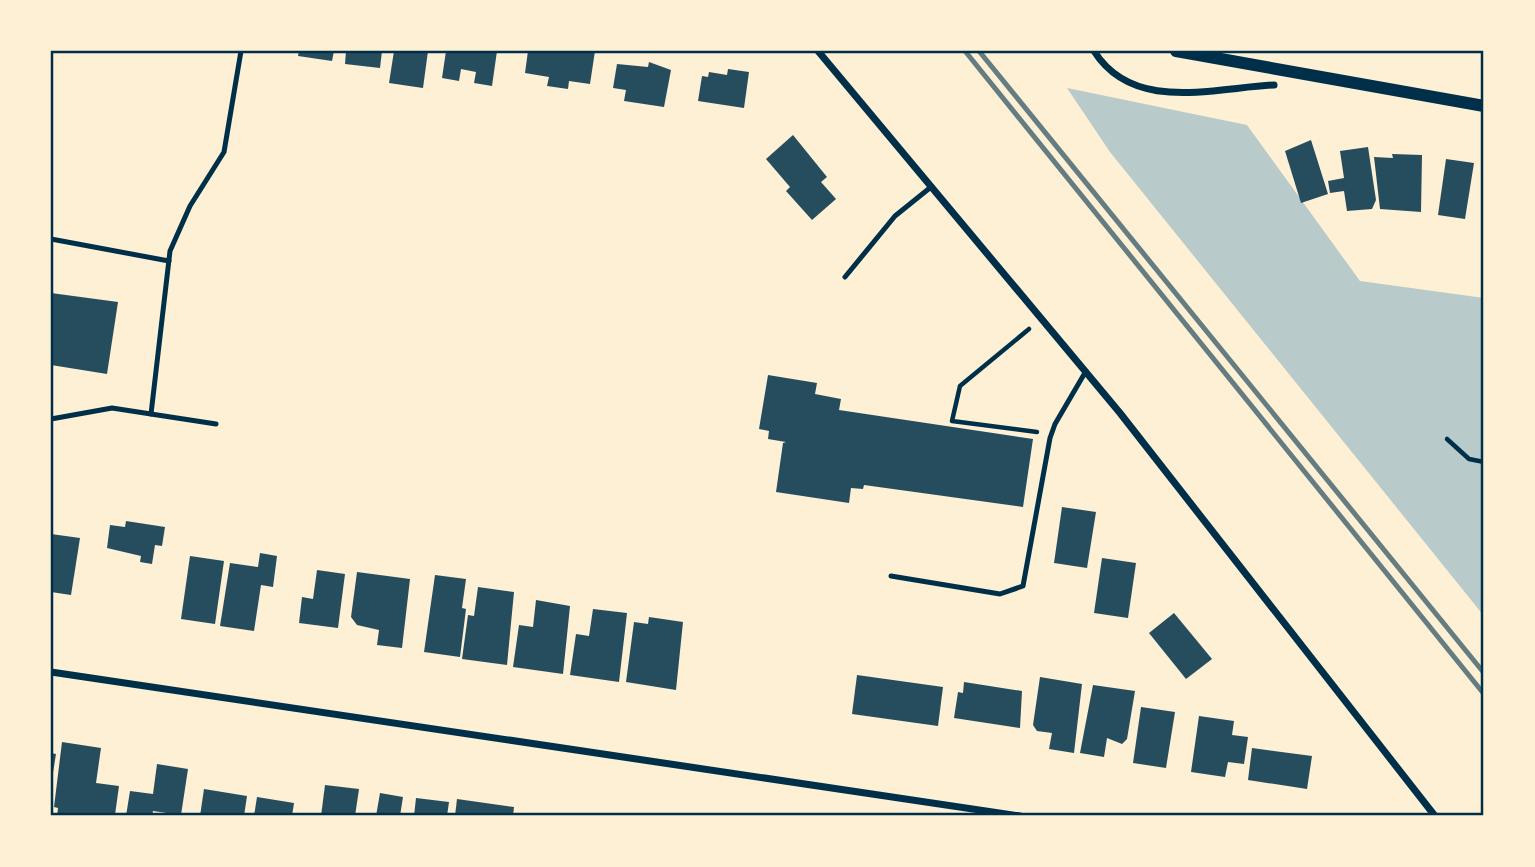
<svg xmlns="http://www.w3.org/2000/svg" width="1535" height="867" viewBox="0 0 1535 867" font-family="Overpass,sans-serif">
<rect width="100%" height="100%" fill="#fdf0d5"/>
<polygon fill="#b9caca" points="1067,88 1247,125 1360,281 1484,298 1484,616 1110,152"/>
<g fill="#264d5e">
<polygon points="299,51 334,51 332,61 298,56"/>
<polygon points="346,51 382,51 380,68 345,64"/>
<polygon points="394,51 428,51 423,88 389,83"/>
<polygon points="446,51 497,51 492,86 474,83 476,72 461,69 459,81 442,78"/>
<polygon points="528,51 595,51 590,84 569,81 568,89 547,86 549,77 525,73"/>
<polygon points="649,62 671,70 664,107 624,101 626,90 613,88 617,64 648,67"/>
<polygon points="728,69 749,72 744,108 698,101 702,76 708,77 709,72 727,75"/>
<polygon points="793,135 827,177 821,182 836,199 812,220 786,191 790,187 766,159"/>
<polygon points="1311,140 1328,194 1301,203 1285,151"/>
<polygon points="1368,147 1376,200 1372,209 1347,211 1344,191 1330,193 1328,181 1344,178 1340,151"/>
<polygon points="1392,154 1422,155 1421,212 1380,209 1374,157 1393,158"/>
<polygon points="1446,159 1474,163 1465,219 1438,215"/>
<polygon points="51,293 118,302 107,374 51,365"/>
<polygon points="768,375 817,383 815,394 841,399 839,410 1033,439 1023,507 864,485 863,489 851,488 849,503 776,492 783,443 786,442 768,439 769,431 759,429"/>
<polygon points="1062,507 1096,512 1087,568 1054,563"/>
<polygon points="126,521 165,527 162,546 155,545 152,564 140,562 141,556 107,548 110,525 125,527"/>
<polygon points="51,534 80,538 71,595 51,592"/>
<polygon points="260,553 277,556 273,587 261,585 254,631 220,626 230,563 258,567"/>
<polygon points="190,556 224,561 215,624 181,619"/>
<polygon points="1102,558 1136,563 1128,618 1094,613"/>
<polygon points="317,570 345,574 338,628 299,623 302,597 313,599"/>
<polygon points="357,572 410,579 402,648 377,645 379,630 357,625 351,617"/>
<polygon points="435,575 466,579 462,608 466,609 460,657 424,652"/>
<polygon points="478,587 514,592 507,665 462,659 468,615 474,616"/>
<polygon points="536,600 570,606 563,674 513,667 519,625 533,627"/>
<polygon points="593,609 627,613 619,682 570,675 576,634 589,636"/>
<polygon points="1174,613 1212,659 1186,679 1149,633"/>
<polygon points="649,617 683,622 676,690 626,682 634,622 648,624"/>
<polygon points="857,675 943,687 938,726 852,714"/>
<polygon points="1040,677 1082,684 1074,753 1049,749 1052,733 1037,731 1033,725"/>
<polygon points="964,682 1022,691 1020,728 954,718 958,692 963,693"/>
<polygon points="1093,685 1135,691 1127,739 1122,744 1107,738 1104,757 1080,753"/>
<polygon points="1141,707 1175,712 1166,768 1133,763"/>
<polygon points="1199,716 1234,721 1232,735 1248,737 1244,764 1228,762 1225,777 1191,772"/>
<polygon points="62,742 101,748 96,783 119,786 115,815 97,813 96,816 57,816 58,808 54,807"/>
<polygon points="1252,748 1312,756 1307,789 1248,780"/>
<polygon points="51,753 56,754 52,779 51,779"/>
<polygon points="157,764 188,769 181,815 153,811 152,816 126,816 130,791 153,794"/>
<polygon points="325,785 359,789 355,816 321,816"/>
<polygon points="204,789 247,796 244,816 200,816"/>
<polygon points="380,793 403,797 400,816 376,816"/>
<polygon points="257,797 294,803 292,816 254,816"/>
<polygon points="416,798 449,802 447,816 414,816"/>
<polygon points="457,799 514,807 513,816 455,816"/>
</g>
<g fill="none" stroke-linecap="round" stroke-linejoin="round">
<g stroke="#003049" stroke-width="4.5">
<polyline points="1029,329 960,386 952,421 1037,432"/>
<polyline points="1447,439 1469,459 1484,462"/>
</g>
<g stroke="#003049" stroke-width="5">
<polyline points="51,239 169,261"/>
<polyline points="845,277 895,216 931,187"/>
<polyline points="151,414 170,251 190,206 224,152 241,51"/>
<polyline points="51,419 112,408 216,424"/>
<polyline points="891,576 1000,594 1023,586 1050,438 1055,424 1086,371"/>
</g>
<g stroke="#003049" stroke-width="7">
<polyline points="818,51 1120,413 1435,816"/>
<path d="M1094,51C1133,113 1213,88 1274,85"/>
<polyline points="51,672 1020,816"/>
</g>
<polyline stroke="#003049" stroke-width="12" points="1176,51 1484,106"/>
<g stroke="#657d81" stroke-width="5">
<polyline points="965,51 1484,694"/>
<polyline points="979,51 1484,673"/>
</g>
</g>
<rect width="1535" height="867" fill="none" stroke="#fdf0d5" stroke-width="105"/>
<rect x="52" y="52" width="1430" height="762" fill="none" stroke="#003049" stroke-width="2.5"/>
</svg>
